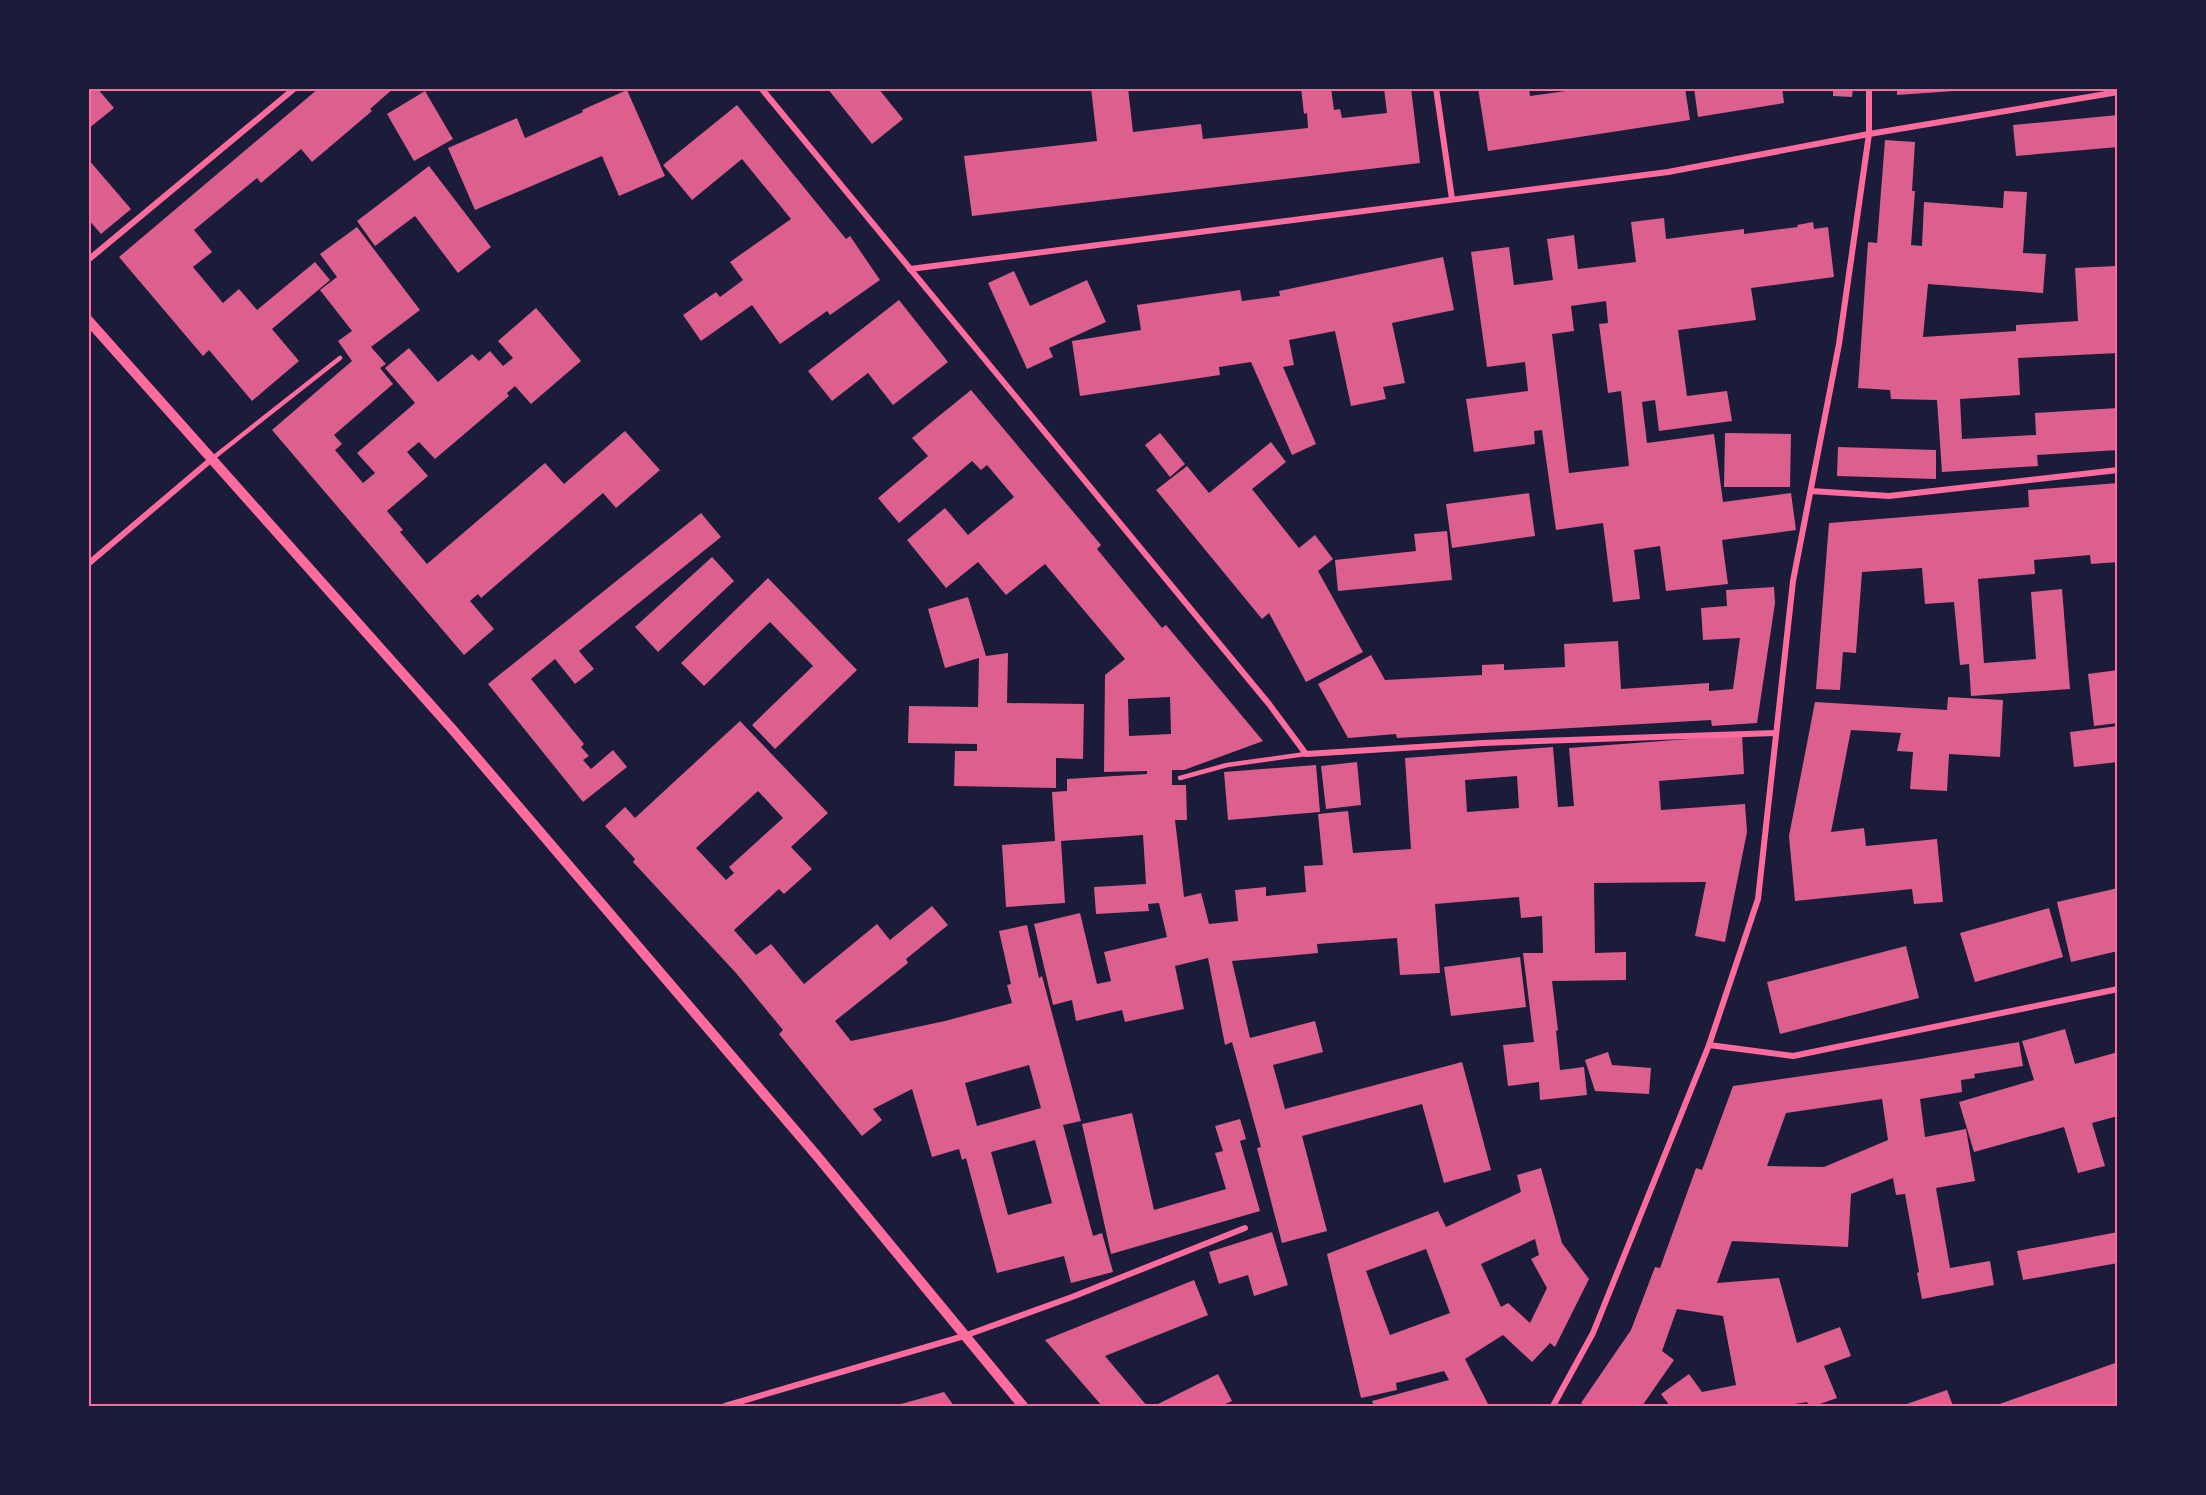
<svg xmlns="http://www.w3.org/2000/svg" width="2206" height="1495" viewBox="0 0 2206 1495" font-family="'Fira Sans',sans-serif">
<rect width="100%" height="100%" fill="#1b1b3a"/>
<g fill="#dd5f8e" fill-rule="evenodd">
<polygon points="88,88 97,88 114,108 88,129"/>
<polygon points="319,88 394,88 370,109 372,111 312,162 301,149 261,183 257,178 194,230 212,252 193,267 223,303 239,289 257,310 315,262 330,280 272,329 299,361 252,401 209,350 203,356 119,257"/>
<polygon points="827,88 878,88 903,119 872,144"/>
<polygon points="1091,88 1128,88 1133,132 1201,124 1203,139 1308,128 1307,113 1304,114 1301,88 1331,88 1334,110 1340,109 1342,118 1387,113 1384,88 1411,88 1420,163 972,216 964,156 1097,141"/>
<polygon points="1478,88 1529,88 1530,96 1566,91 1565,88 1685,88 1690,120 1488,151"/>
<polygon points="1694,88 1782,88 1784,103 1698,117"/>
<polygon points="1833,88 1853,88 1852,97 1833,96"/>
<polygon points="1897,88 1969,88 1969,90 1897,95"/>
<polygon points="627,90 665,176 619,196 602,156 475,210 448,148 517,118 525,138 583,112 582,110"/>
<polygon points="425,91 453,139 414,161 387,114"/>
<polygon points="737,105 846,239 850,236 880,280 830,315 827,311 780,344 752,305 701,341 683,315 716,292 720,297 743,280 730,262 791,219 742,159 692,200 663,165"/>
<polygon points="2118,115 2118,147 2016,156 2013,125"/>
<polygon points="1885,140 1915,142 1912,191 1915,191 1911,245 1922,246 1924,202 2003,208 2004,191 2027,192 2023,253 2046,254 2043,293 1928,284 1923,337 2016,331 2016,325 2078,321 2075,268 2116,266 2118,353 2018,358 2020,395 1960,399 1962,439 2036,435 2035,413 2118,408 2118,450 2037,455 2038,466 1942,472 1937,400 1891,399 1890,390 1858,388 1868,242 1877,243"/>
<polygon points="88,159 131,209 101,234 88,219"/>
<polygon points="429,166 491,247 458,273 415,216 375,246 357,221"/>
<path d="M1664,218L1666,239L1744,229V234L1798,227L1797,225L1813,222L1814,229L1828,227L1834,277L1751,288L1756,320L1678,330L1687,396L1727,391L1732,421L1659,431L1655,400L1642,402L1647,443L1714,434L1723,502L1791,493L1796,530L1722,540L1728,584L1666,591L1660,546L1634,550L1640,599L1613,602L1603,523L1556,530L1542,430L1534,431L1535,444L1474,452L1466,399L1528,391L1525,362L1487,367L1471,252L1509,247L1514,285L1553,280L1547,239L1574,235L1578,269L1636,262L1631,222ZM1606,301L1608,323L1599,324L1608,393L1621,391L1629,466L1569,473L1552,334L1574,331L1571,306Z"/>
<polygon points="357,227 420,310 371,347 386,364 380,368 393,384 334,435 342,444 335,450 363,483 375,473 357,453 415,403 385,368 409,348 438,382 472,354 479,361 490,351 503,366 513,358 498,341 536,308 581,361 531,404 515,386 507,393 509,396 435,459 419,442 407,452 428,476 387,511 403,530 400,532 427,564 545,463 564,484 625,431 660,470 616,508 603,493 481,598 478,594 470,601 494,629 464,655 272,430 352,361 338,341 352,331 320,290 337,277 320,254"/>
<polygon points="1443,257 1454,310 1392,323 1405,383 1383,387 1386,399 1351,406 1335,331 1289,340 1294,365 1283,367 1316,444 1292,455 1251,362 1219,367 1220,375 1080,396 1072,341 1141,330 1137,305 1240,290 1242,301 1280,296 1279,291"/>
<polygon points="1014,271 1030,306 1087,280 1106,322 1049,348 1053,357 1027,369 988,283"/>
<polygon points="899,300 948,362 893,405 868,373 832,401 808,371"/>
<path d="M971,390L1101,545L1097,549L1162,628L1166,625L1263,741L1184,770H1172V785H1186L1187,820H1175L1184,897L1201,893L1209,924L1238,921L1235,890L1266,887V896L1306,892L1304,866L1323,865L1318,814L1348,811L1353,853L1411,849L1405,758L1553,747L1558,807L1574,806L1569,748L1742,735L1744,774L1659,781L1661,810L1745,804L1747,832L1725,942L1695,936L1706,882L1594,883L1595,953L1626,952V980L1552,981L1558,1030L1556,1031L1560,1070L1584,1067L1587,1095L1540,1100L1539,1082L1508,1086L1503,1045L1534,1042L1523,953H1543L1542,916L1521,918L1519,897L1435,904L1440,973L1400,975L1397,938L1317,944L1318,953L1232,961L1250,1038L1315,1021L1323,1052L1273,1065L1285,1109L1462,1062L1491,1170L1444,1183L1422,1104L1302,1136L1327,1231L1282,1243L1257,1148L1261,1147L1232,1042L1225,1045L1208,958L1175,966L1184,1009L1125,1022L1122,1010L1076,1021L1072,1000L1053,1005L1034,924L1080,913L1097,984L1111,981L1104,952L1167,937L1159,903L1148,904L1149,911L1096,914L1094,887L1146,884L1143,835L1061,841L1065,903L1006,907L1002,845L1055,841L1052,792L1067,791V779L1147,774V771L1104,772L1105,675L1125,659L1045,564L1006,595L978,562L946,588L907,540L945,508L968,535L1014,497L987,465L981,470L972,461L899,523L878,498L928,456L912,438ZM1170,697L1171,734L1129,736L1128,699ZM1517,776L1519,808L1467,812L1465,780Z"/>
<polygon points="1160,433 1185,464 1170,477 1145,445"/>
<polygon points="1725,433 1791,434 1790,487 1724,487"/>
<polygon points="1271,442 1286,462 1252,489 1299,548 1315,535 1333,559 1318,571 1363,652 1306,682 1269,613 1262,619 1156,490 1187,466 1209,493"/>
<polygon points="1838,447 1936,450 1936,479 1837,476"/>
<polygon points="2118,483 2118,518 2115,518 2118,562 2091,564 2090,555 2034,560 2035,574 1978,579 1984,663 2036,659 2031,592 2062,589 2070,689 1971,696 1969,664 1960,665 1954,602 1925,604 1922,568 1862,572 1856,653 1843,652 1840,690 1816,689 1829,523 2029,507 2028,490"/>
<polygon points="1529,493 1535,536 1452,548 1446,504"/>
<polygon points="701,513 721,537 579,651 594,669 575,684 555,659 531,679 584,744 581,747 589,756 583,760 591,769 613,750 627,767 583,802 488,684"/>
<polygon points="1447,531 1452,580 1338,591 1335,560 1416,551 1414,534"/>
<polygon points="712,557 734,581 658,652 635,627"/>
<polygon points="768,578 857,670 775,749 752,725 813,666 770,622 704,686 681,663"/>
<polygon points="1774,587 1775,603 1757,723 1712,726 1711,720 1397,738 1396,734 1348,738 1318,684 1371,655 1385,680 1482,675 1482,665 1504,664 1504,670 1565,667 1564,644 1618,641 1621,689 1709,683 1709,691 1733,689 1740,638 1703,640 1701,608 1727,606 1726,590"/>
<polygon points="968,597 986,656 1008,653 1007,703 1084,704 1083,759 1056,758 1056,788 954,786 955,751 977,751 977,744 908,743 909,706 978,707 979,658 945,668 928,609"/>
<polygon points="2118,670 2118,723 2094,726 2088,674"/>
<polygon points="1948,697 2003,700 2000,757 1949,754 1947,791 1910,789 1913,752 1897,751 1901,733 1851,730 1831,832 1864,828 1866,846 1937,839 1943,902 1914,904 1912,889 1795,901 1789,836 1815,702 1947,710"/>
<path d="M740,721L828,813L791,847L812,869L784,894L779,889L734,930L756,955L771,944L804,984L877,924L890,940L932,906L948,925L906,959L908,963L835,1021L851,1041L945,1021L1012,1003L1007,985L1011,984L999,931L1027,925L1039,978L1042,976L1081,1121L1063,1125L1093,1236L1102,1233L1113,1272L1071,1283L1064,1256L997,1273L966,1158L962,1160L959,1149L932,1157L912,1089L873,1109L882,1120L862,1136L779,1034L783,1030L736,973L633,862L635,859L605,826L625,807L635,818ZM758,791L783,818L729,867L734,873L726,880L696,848ZM1029,1065L1041,1108L977,1126L965,1083ZM1035,1140L1052,1203L1008,1215L991,1152Z"/>
<polygon points="2118,726 2118,762 2074,767 2070,732"/>
<polygon points="1357,762 1361,805 1326,809 1321,766"/>
<polygon points="1316,765 1320,812 1228,820 1224,772"/>
<polygon points="2118,888 2118,951 2071,962 2057,902"/>
<polygon points="2049,908 2063,957 1975,982 1960,933"/>
<polygon points="1906,946 1919,998 1780,1034 1767,982"/>
<polygon points="1520,957 1526,1007 1451,1016 1444,967"/>
<polygon points="2065,1029 2075,1064 2118,1052 2118,1116 2092,1123 2105,1166 2078,1173 2064,1127 1974,1152 1959,1102 2034,1080 2022,1041"/>
<path d="M2019,1042L2023,1066L1974,1074L1975,1078L1961,1080L1962,1092L1920,1099L1925,1137L1966,1129L1975,1181L1936,1188L1950,1268L1990,1261L1994,1285L1922,1299L1917,1273L1919,1272L1905,1194L1896,1195L1893,1178L1851,1194L1848,1247L1732,1241L1717,1283L1779,1278L1797,1343L1840,1327L1851,1356L1824,1366L1837,1398L1814,1406H1809L1807,1402L1782,1406H1670L1661,1394L1689,1374L1702,1392L1736,1385L1723,1316L1677,1309L1662,1351L1674,1360L1642,1406H1587L1581,1403L1631,1330L1655,1267L1660,1268L1696,1168L1702,1170L1733,1086L1914,1060ZM1882,1099L1888,1140L1824,1167L1767,1166L1786,1113Z"/>
<polygon points="1608,1052 1612,1065 1651,1068 1649,1094 1595,1091 1585,1060"/>
<polygon points="1132,1113 1154,1210 1226,1189 1215,1153 1223,1151 1215,1126 1240,1119 1246,1139 1240,1141 1260,1211 1111,1254 1082,1124"/>
<path d="M1541,1168L1562,1243L1589,1279L1555,1347L1550,1343L1532,1362L1503,1335L1465,1359L1489,1406H1374L1372,1401L1449,1380L1444,1371L1396,1383L1397,1390L1361,1398L1327,1254L1438,1211L1446,1227L1521,1192L1517,1175ZM1535,1239L1539,1255L1531,1259L1547,1288L1530,1323L1508,1303L1501,1307L1481,1264ZM1426,1249L1450,1313L1390,1335L1366,1271Z"/>
<polygon points="1272,1232 1288,1285 1254,1296 1248,1275 1219,1284 1209,1252"/>
<polygon points="2118,1232 2118,1263 2023,1280 2017,1251"/>
<polygon points="1194,1280 1208,1315 1105,1356 1147,1406 1102,1406 1045,1340"/>
<polygon points="2118,1362 2118,1406 1994,1406"/>
<polygon points="1218,1374 1232,1401 1221,1406 1154,1406"/>
<polygon points="1947,1390 1953,1406 1901,1406"/>
<polygon points="944,1392 954,1406 894,1406"/>
</g>
<g fill="none" stroke-linecap="round" stroke-linejoin="round">
<g stroke="#ff6b9d" stroke-width="4.5">
<polyline points="213,458 340,358"/>
<polyline points="1180,778 1227,765 1306,754"/>
</g>
<g stroke="#ff6b9d" stroke-width="6">
<polyline points="761,88 1269,704 1306,754 1483,743 1776,733"/>
<polyline points="1436,88 1452,199"/>
<polyline points="88,260 295,88"/>
<polyline points="910,269 1668,172 1869,134 2118,92"/>
<polyline points="1811,491 1889,496 2118,470"/>
<polyline points="88,564 213,458"/>
<polyline points="1709,1045 1793,1056 2118,989"/>
<polyline points="725,1406 964,1336 1072,1297 1245,1228"/>
<polyline points="1553,1406 1593,1333 1709,1045 1758,899 1793,581 1839,344 1869,134 1869,88"/>
</g>
<polyline stroke="#ff6b9d" stroke-width="10" points="88,320 453,730 817,1156 1023,1406"/>
</g>
<rect width="2206" height="1495" fill="none" stroke="#1b1b3a" stroke-width="180"/>
<rect x="90" y="90" width="2026" height="1315" fill="none" stroke="#ff6b9d" stroke-width="2"/>
</svg>
